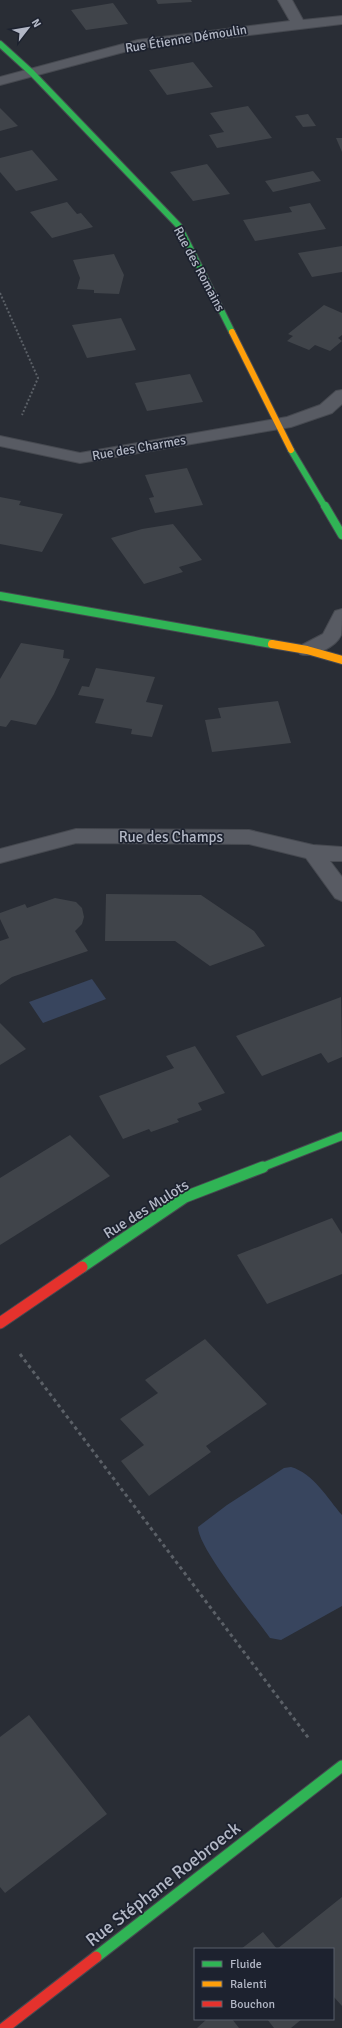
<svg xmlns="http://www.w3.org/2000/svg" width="342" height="2028" viewBox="0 0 342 2028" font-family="Signika,sans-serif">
<rect width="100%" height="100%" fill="#292d35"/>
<g fill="#38455e">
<polygon points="92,979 106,999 43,1023 29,1002"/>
<path d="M291,1467C313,1473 328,1499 342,1515V1606L281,1640L270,1638C255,1617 198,1548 198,1527L227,1505L284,1468Z"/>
</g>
<g fill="#40444a">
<polygon points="156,0 191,0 192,2 158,4"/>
<polygon points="113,3 128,24 86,30 71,10"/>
<polygon points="193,62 213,87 167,95 149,70"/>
<polygon points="248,106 272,138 217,148 209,135 224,132 210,113"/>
<polygon points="0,108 18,126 0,131"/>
<polygon points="308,114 316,126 303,127 295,116"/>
<polygon points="336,138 342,138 342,152"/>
<polygon points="32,150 58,180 16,191 0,172 0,158"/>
<polygon points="207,164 230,194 193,201 170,172"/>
<polygon points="313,171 321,181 273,192 265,181"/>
<polygon points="67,202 77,214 81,213 93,227 52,238 30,212"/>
<polygon points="310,203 326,229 255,241 243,220 292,212 289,207"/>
<polygon points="342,246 342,272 312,277 298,253"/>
<polygon points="114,254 124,275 119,294 94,293 94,290 77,289 80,278 73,260"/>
<polygon points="324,305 342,313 342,335 338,338 342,341 330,351 315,345 309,350 287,341 293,336 288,334"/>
<polygon points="121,318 136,350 87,358 72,325"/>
<polygon points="190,374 203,402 147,411 135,383"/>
<polygon points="187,468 203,505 155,513 149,498 154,497 145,475"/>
<polygon points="0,497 21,501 19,505 63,514 42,552 0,544"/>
<polygon points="173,524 202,560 179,567 183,572 144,584 111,538 142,529"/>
<polygon points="21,643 64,650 63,658 70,659 54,694 36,725 11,720 6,727 0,726 0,679"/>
<polygon points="96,668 155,677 146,702 163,705 152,737 131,734 132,729 95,723 104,699 78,695 82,686 89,687"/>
<polygon points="278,701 291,743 212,752 205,720 221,718 218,708"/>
<polygon points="106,894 201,895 254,931 265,946 210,966 175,941 105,941"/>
<polygon points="55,898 76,902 82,908 84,917 82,924 75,931 88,951 12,977 0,985 0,941 9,938 0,919 0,913 25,904 27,908"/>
<polygon points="341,997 342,1057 328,1063 321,1053 262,1076 236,1036"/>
<polygon points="0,1023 26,1049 0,1065"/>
<polygon points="195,1046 225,1093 198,1103 202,1110 177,1119 179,1122 151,1132 149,1129 123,1139 99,1096 174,1068 166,1056"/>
<polygon points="70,1135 110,1176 0,1245 0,1178"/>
<polygon points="332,1218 342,1234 342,1274 267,1304 237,1255"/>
<polygon points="205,1339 267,1404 206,1446 211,1452 149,1496 121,1461 144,1445 120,1419 158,1393 145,1380"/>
<polygon points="29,1715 107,1814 5,1893 0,1887 0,1737"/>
<polygon points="342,1897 342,2006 333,1996 333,1949 241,1949 263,1932 277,1949"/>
<polygon points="207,2019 232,2019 239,2028 197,2028"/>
<polygon points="267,2019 302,2019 291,2028 274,2028"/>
</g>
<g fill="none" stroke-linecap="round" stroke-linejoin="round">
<g stroke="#464950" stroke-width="2">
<g id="street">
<polygon points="278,0 292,0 303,20 342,16 342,24 139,48 0,85 0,77 138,40 290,21"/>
<polygon points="342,390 342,404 332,413 291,427 80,463 0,446 0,436 80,453 287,417 320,405 336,391"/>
<path d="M342,609C342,617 342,628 341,635C336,647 313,658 300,654L297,650L300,646L323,634L335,611Z"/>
<polygon points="76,829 249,830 313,845 342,847 342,861 330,861 342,877 342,901 335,898 306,858 249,844 76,843 0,863 0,849"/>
</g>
</g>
<g stroke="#464950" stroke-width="8">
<g id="fast-far2">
<polyline points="0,44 32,73 179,226 232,332"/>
<polyline points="291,450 325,507"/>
</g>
</g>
<g stroke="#464950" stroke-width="10">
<g id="fast-far1">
<polyline points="325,506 342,535"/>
<polyline points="0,596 272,644"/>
<polyline points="260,1168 342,1136"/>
</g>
</g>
<g stroke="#464950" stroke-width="13">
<g id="fast">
<polyline points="82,1267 185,1197 263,1167"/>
<polyline points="96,1957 342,1766"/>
</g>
</g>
<g stroke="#464950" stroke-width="8">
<polyline id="slow-far1" points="232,332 291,450"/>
</g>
<g stroke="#464950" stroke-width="10">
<polyline id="slow" points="272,644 307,650 342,660"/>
</g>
<g stroke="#464950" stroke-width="13">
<g id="jam">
<polyline points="0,1323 82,1267"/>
<polyline points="4,2028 96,1957"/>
</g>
</g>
<polyline stroke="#5b6067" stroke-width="2" stroke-dasharray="2 2" stroke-linecap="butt" points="0,293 38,378 22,415"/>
<polyline stroke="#5b6067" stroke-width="3" stroke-dasharray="3.5 3.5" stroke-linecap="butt" points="20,1354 310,1740"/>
<use href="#street" fill="#585b63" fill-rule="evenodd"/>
<use href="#fast-far2" stroke="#30b455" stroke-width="6"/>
<use href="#fast-far1" stroke="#30b455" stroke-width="8"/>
<use href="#fast" stroke="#30b455" stroke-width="11"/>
<use href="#slow-far1" stroke="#ff9f0a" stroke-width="6"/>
<use href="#slow" stroke="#ff9f0a" stroke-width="8"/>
<use href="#jam" stroke="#e5322d" stroke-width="11"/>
</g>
<g text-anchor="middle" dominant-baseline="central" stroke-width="3.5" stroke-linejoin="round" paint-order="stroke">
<g font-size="13" fill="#b3b8c6" stroke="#1d222f">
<text transform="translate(186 39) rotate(-9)">Rue Étienne Démoulin</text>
<text transform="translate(199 269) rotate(62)">Rue des Romains</text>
<text transform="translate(139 448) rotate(-10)">Rue des Charmes</text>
</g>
<g font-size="15" fill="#b3b8c6" stroke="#1d222f">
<text x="171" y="837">Rue des Champs</text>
<text transform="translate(146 1209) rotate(-32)">Rue des Mulots</text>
</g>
<g font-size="18" fill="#b3b8c6" stroke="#1d222f">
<text transform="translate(163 1884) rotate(-38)">Rue Stéphane Roebroeck</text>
</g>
</g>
<rect x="194" y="1948" width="140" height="72" fill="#1d222f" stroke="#595e6b"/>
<rect x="202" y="1961" width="20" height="6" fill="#30b455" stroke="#595e6b"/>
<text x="230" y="1968" font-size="12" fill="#b3b8c6">Fluide</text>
<rect x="202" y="1981" width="20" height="6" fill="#ff9f0a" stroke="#595e6b"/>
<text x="230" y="1988" font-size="12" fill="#b3b8c6">Ralenti</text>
<rect x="202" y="2001" width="20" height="6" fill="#e5322d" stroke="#595e6b"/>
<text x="230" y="2008" font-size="12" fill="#b3b8c6">Bouchon</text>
<g transform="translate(28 28) rotate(59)" stroke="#1d222f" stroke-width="3" paint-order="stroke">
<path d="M0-3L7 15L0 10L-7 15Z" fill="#b3b8c6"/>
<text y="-6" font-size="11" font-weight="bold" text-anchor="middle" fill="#b3b8c6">N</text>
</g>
</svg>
